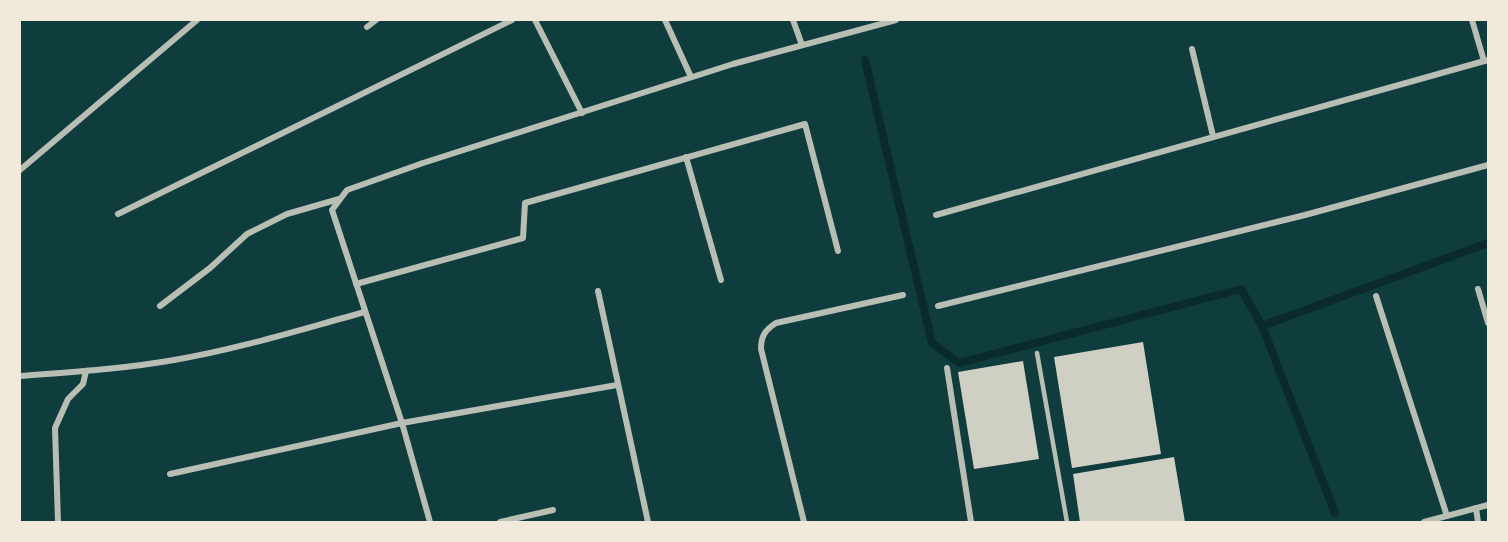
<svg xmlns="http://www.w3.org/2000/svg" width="1508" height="542" viewBox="0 0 1508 542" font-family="'Nunito Sans',sans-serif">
<rect width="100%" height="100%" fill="#0f3d3e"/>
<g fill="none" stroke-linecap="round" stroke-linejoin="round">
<g stroke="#0a2a2b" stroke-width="8">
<polyline points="865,60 932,343 959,363 1241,289 1262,326 1335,513"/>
<polyline points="1262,326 1488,243"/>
</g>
</g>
<g fill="#cfcfc3">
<polygon points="1143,342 1161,454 1072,468 1054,357"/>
<polygon points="1023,361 1039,459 974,469 958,372"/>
<polygon points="1174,457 1185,522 1080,522 1073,474"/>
</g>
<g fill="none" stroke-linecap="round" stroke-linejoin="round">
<polyline stroke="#b8beb3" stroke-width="4.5" points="1037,353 1067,522"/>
<g stroke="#b8beb3" stroke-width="6">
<polyline points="535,20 582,113"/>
<polyline points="665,20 691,77"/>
<polyline points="793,20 802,45"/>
<polyline points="1472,20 1484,61"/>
<polyline points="367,27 376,20"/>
<polyline points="1192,49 1213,136"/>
<polyline points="686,157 721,280"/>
<polyline points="20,170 197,20"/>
<polyline points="118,214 512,20"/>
<polyline points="936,215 1488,60"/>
<polyline points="356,284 523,238 525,203 805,124 838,251"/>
<polyline points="1478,289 1488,323"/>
<polyline points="598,291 648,522"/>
<polyline points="1376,296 1447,516"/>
<polyline points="160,306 210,268 247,234 287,214 339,199"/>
<polyline points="938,306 1305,215 1488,165"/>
<polyline points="947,368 971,522"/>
<path d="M20,376C71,372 123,369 174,360C239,349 302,329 365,312"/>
<polyline points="170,474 402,423 617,385"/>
<polyline points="1476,508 1478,522"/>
<polyline points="58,522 55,428 68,399 83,384 86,371"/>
<polyline points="430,522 402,423 332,210 347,190 423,163 733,64 896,20"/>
<polyline points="500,522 553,510"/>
<path d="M804,522L761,349C761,336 765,330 776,323L903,295"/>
<polyline points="1424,522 1488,505"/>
</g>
</g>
<rect width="1508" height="542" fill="none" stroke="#f1e9da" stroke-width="42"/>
</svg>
